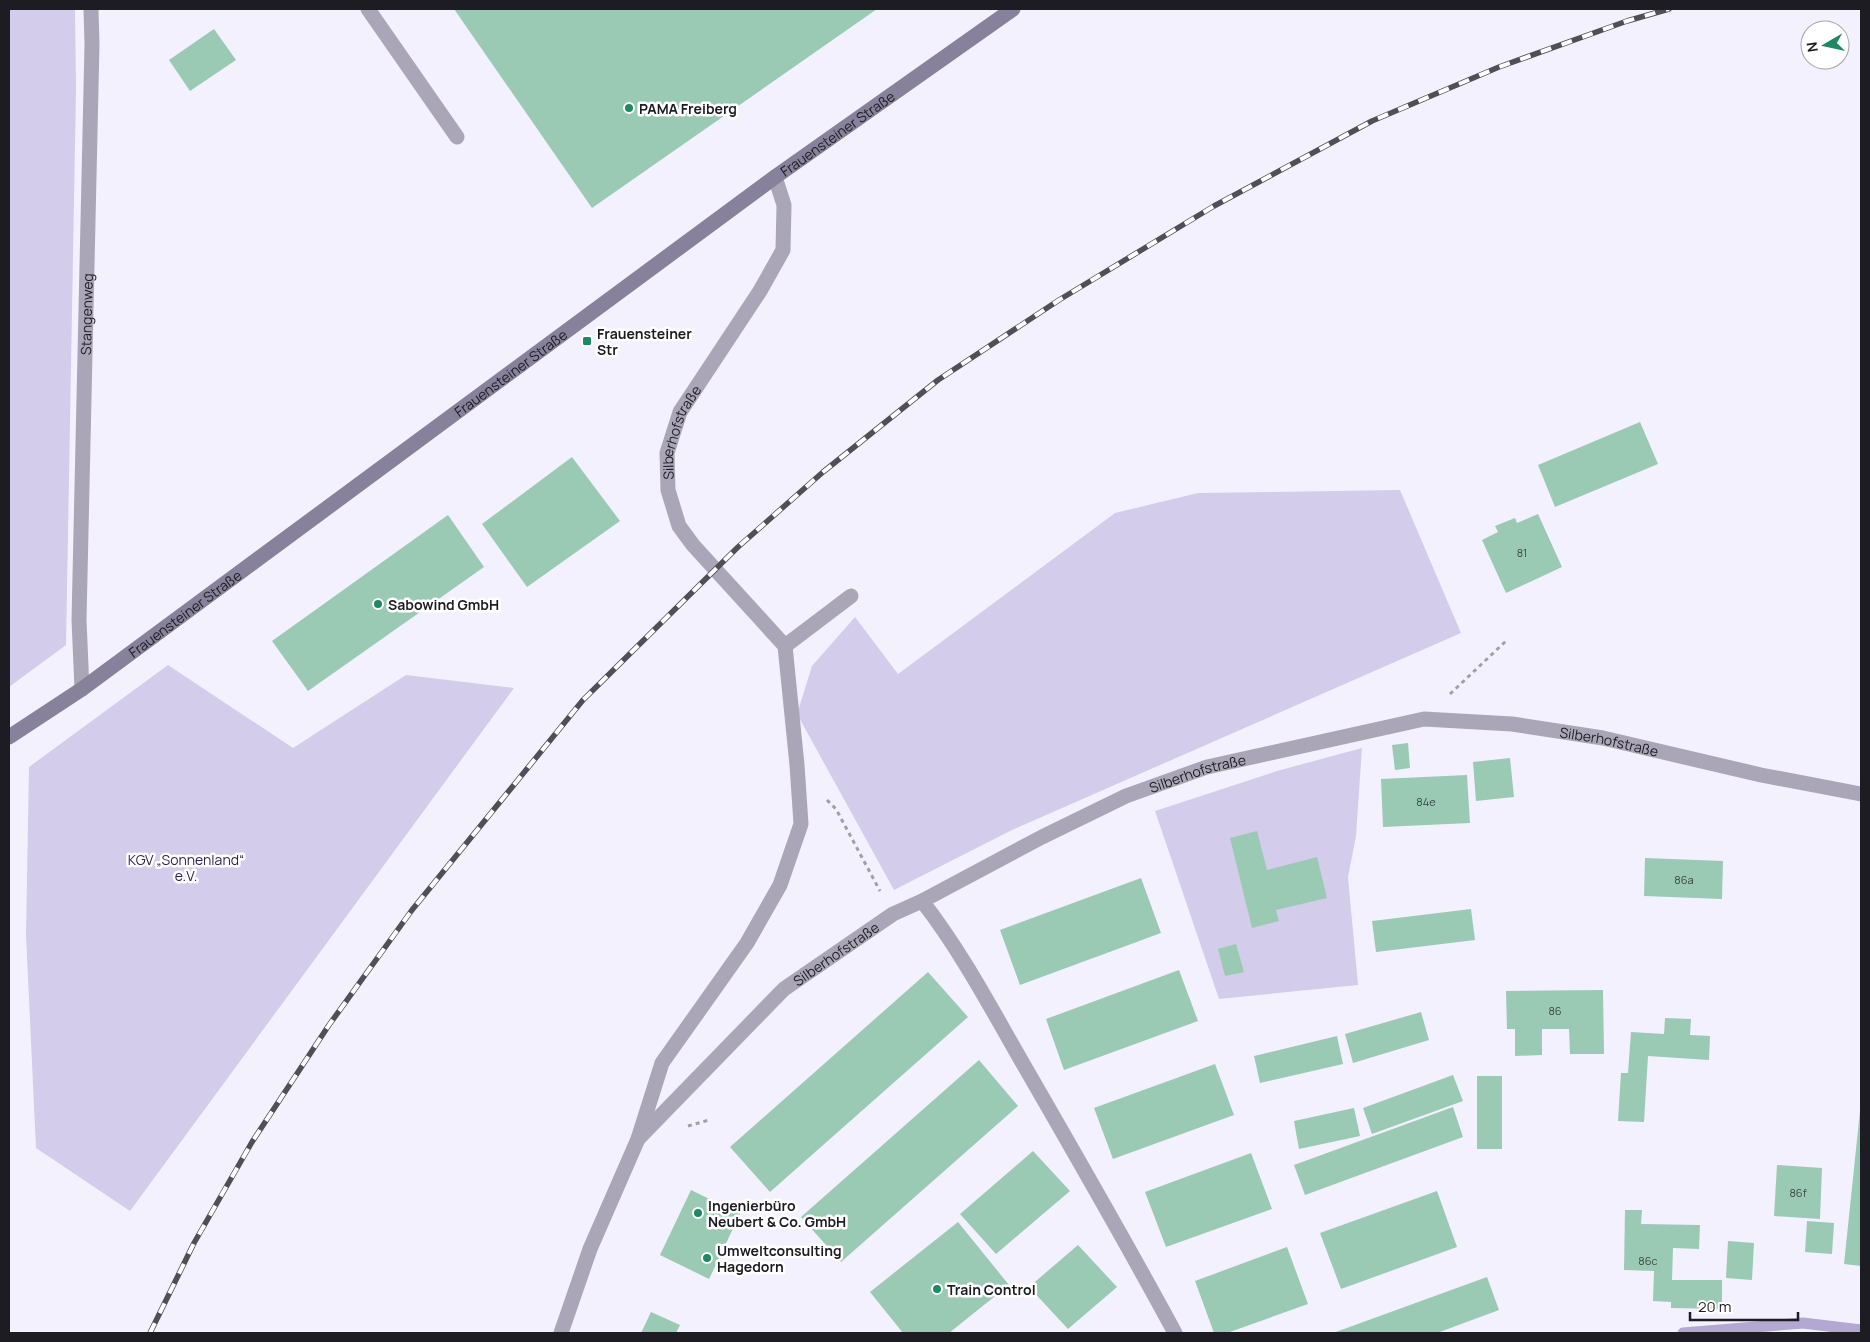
<svg xmlns="http://www.w3.org/2000/svg" width="1870" height="1342" viewBox="0 0 1870 1342" font-family="Manrope,sans-serif">
<rect width="100%" height="100%" fill="#f4f1fe"/>
<g fill="#d3cceb">
<polygon points="9,9 75,9 76,89 66,645 9,687"/>
<polygon points="1400,490 1461,633 1012,830 894,890 797,714 812,666 855,617 898,674 1115,513 1198,493"/>
<polygon points="168,665 293,748 406,675 514,688 130,1211 36,1148 26,935 29,767"/>
<polygon points="1362,748 1356,836 1348,877 1358,985 1219,999 1155,811 1277,771"/>
</g>
<g fill="none" stroke-linecap="round" stroke-linejoin="round">
<polyline stroke="#b3a8d1" stroke-width="11" points="1683,1333 1803,1323 1861,1330"/>
</g>
<g fill="#9ac9b4">
<polygon points="454,9 877,9 592,208"/>
<polygon points="214,29 236,60 190,91 169,60"/>
<polygon points="1640,422 1658,464 1555,507 1538,465"/>
<polygon points="572,457 620,521 527,587 482,524"/>
<polygon points="1538,514 1562,567 1506,593 1482,540 1498,532 1495,526 1515,518 1517,523"/>
<polygon points="448,515 484,567 308,691 272,641"/>
<polygon points="1408,743 1410,768 1395,770 1392,745"/>
<polygon points="1510,758 1514,797 1476,801 1473,762"/>
<polygon points="1467,775 1470,823 1383,827 1381,779"/>
<polygon points="1257,831 1267,870 1317,857 1327,898 1276,910 1279,921 1252,928 1230,838"/>
<polygon points="1645,858 1723,861 1722,899 1644,896"/>
<polygon points="1141,878 1161,933 1020,985 1000,930"/>
<polygon points="1471,909 1475,940 1376,952 1372,921"/>
<polygon points="1236,944 1244,972 1225,976 1218,949"/>
<polygon points="1179,970 1198,1021 1064,1070 1046,1019"/>
<polygon points="928,972 968,1017 770,1192 730,1147"/>
<polygon points="1603,990 1604,1054 1570,1054 1569,1029 1542,1029 1542,1055 1515,1056 1515,1029 1507,1029 1506,991"/>
<polygon points="1421,1012 1429,1040 1353,1063 1345,1034"/>
<polygon points="1665,1018 1691,1019 1690,1035 1710,1036 1709,1060 1648,1056 1644,1122 1618,1121 1621,1073 1628,1073 1631,1032 1664,1034"/>
<polygon points="1337,1036 1343,1064 1260,1083 1254,1056"/>
<polygon points="979,1060 1018,1106 841,1262 801,1217"/>
<polygon points="1215,1064 1234,1115 1113,1159 1094,1108"/>
<polygon points="1453,1075 1463,1101 1372,1134 1363,1108"/>
<rect x="1477" y="1076" width="25" height="73"/>
<polygon points="1453,1107 1463,1137 1305,1195 1294,1165"/>
<polygon points="1354,1108 1360,1136 1299,1149 1294,1121"/>
<polygon points="1860,1111 1861,1111 1861,1266 1844,1264"/>
<polygon points="1033,1151 1070,1191 996,1254 960,1214"/>
<polygon points="1251,1153 1272,1209 1166,1247 1145,1192"/>
<polygon points="1777,1165 1822,1168 1820,1219 1774,1216"/>
<polygon points="691,1190 740,1214 709,1279 660,1255"/>
<polygon points="1437,1191 1457,1247 1341,1289 1320,1233"/>
<polygon points="1625,1210 1642,1210 1641,1224 1700,1225 1699,1249 1673,1248 1672,1280 1722,1280 1722,1309 1671,1308 1671,1302 1653,1301 1654,1271 1624,1270"/>
<polygon points="1807,1221 1834,1223 1832,1254 1805,1252"/>
<polygon points="958,1222 1009,1285 949,1333 903,1333 870,1292"/>
<polygon points="1728,1241 1754,1243 1752,1280 1726,1278"/>
<polygon points="1078,1245 1117,1287 1068,1329 1029,1287"/>
<polygon points="1287,1247 1308,1304 1227,1333 1214,1333 1195,1281"/>
<polygon points="1487,1277 1499,1310 1437,1333 1333,1333"/>
<polygon points="651,1312 680,1325 676,1333 641,1333"/>
</g>
<g fill="none" stroke-linecap="round" stroke-linejoin="round">
<g stroke="#a19ea9" stroke-width="3" stroke-dasharray="4 4" stroke-linecap="butt">
<polyline points="1450,694 1507,640"/>
<polyline points="827,800 836,809 880,891"/>
<polyline points="688,1126 709,1120"/>
</g>
<g stroke="#aaa6b8" stroke-width="15">
<polyline points="368,9 457,137"/>
<polyline points="785,646 851,596"/>
<path id="s1" d="M82,689L79,620L92,44L91,9"/>
<path d="M922,901C961,951 991,1008 1022,1062C1074,1152 1126,1242 1175,1333"/>
</g>
<g stroke="#aaa6b8" stroke-width="15">
<path id="s2" d="M638,1139L784,989L893,914L922,901L1042,837L1126,796L1207,767L1424,719L1512,724L1603,738L1761,775L1861,794"/>
<path id="s3" d="M561,1333L590,1249L638,1139L662,1063L747,943L780,885L801,824L797,765L785,646L693,545L679,526L668,490L667,453L680,412L760,291L783,250L784,205L775,177"/>
</g>
<path stroke="#88819b" stroke-width="15" id="s4" d="M9,737L82,689L775,177L1013,9"/>
<g stroke="#504e56" stroke-width="5.5">
<polyline id="rail" points="150,1333 194,1243 252,1142 329,1025 412,910 583,700 738,547 823,472 938,380 1059,300 1214,206 1372,121 1499,67 1627,21 1669,9"/>
</g>
<use href="#rail" stroke="#fff" stroke-width="4" stroke-dasharray="11" stroke-linecap="butt"/>
</g>
<g fill="#1f8966" stroke="#fff" stroke-width="2">
<circle cx="629" cy="108" r="5"/>
<rect x="582" y="336" width="10" height="10" rx="2.5"/>
<circle cx="378" cy="604" r="5"/>
<circle cx="698" cy="1213" r="5"/>
<circle cx="707" cy="1258" r="5"/>
<circle cx="937" cy="1289" r="5"/>
</g>
<g text-anchor="middle" dominant-baseline="central" stroke-width="5" stroke-linejoin="round" paint-order="stroke">
<g font-size="11" fill="#3c4746">
<text x="1522" y="552">81</text>
<text x="1426" y="801">84e</text>
<text x="1684" y="879">86a</text>
<text x="1555" y="1010">86</text>
<text x="1798" y="1192">86f</text>
<text x="1648" y="1260">86c</text>
</g>
<g font-size="14" font-weight="bold" fill="#1d1c22" stroke="#fff" text-anchor="start">
<text x="639" y="108">PAMA Freiberg</text>
<text x="597" y="333">Frauensteiner<tspan x="597" dy="16">Str</tspan></text>
<text x="388" y="604">Sabowind GmbH</text>
<text x="708" y="1205">Ingenierbüro<tspan x="708" dy="16">Neubert &amp; Co. GmbH</tspan></text>
<text x="717" y="1250">Umweltconsulting<tspan x="717" dy="16">Hagedorn</tspan></text>
<text x="947" y="1289">Train Control</text>
</g>
<g font-size="14" fill="#1d1c22" stroke="#fff">
<text stroke="none"><textPath href="#s4" startOffset="1025">Frauensteiner Straße</textPath></text>
<text stroke="none"><textPath href="#s1" startOffset="375">Stangenweg</textPath></text>
<text stroke="none"><textPath href="#s4" startOffset="620">Frauensteiner Straße</textPath></text>
<text stroke="none"><textPath href="#s3" startOffset="1004">Silberhofstraße</textPath></text>
<text stroke="none"><textPath href="#s4" startOffset="215">Frauensteiner Straße</textPath></text>
<text stroke="none"><textPath href="#s2" startOffset="1098">Silberhofstraße</textPath></text>
<text stroke="none"><textPath href="#s2" startOffset="678">Silberhofstraße</textPath></text>
<text stroke="none"><textPath href="#s2" startOffset="272">Silberhofstraße</textPath></text>
</g>
<g font-size="14" fill="#2f1e50" stroke="#fff">
<text x="186" y="859">KGV „Sonnenland“<tspan x="186" dy="16">e.V.</tspan></text>
</g>
</g>
<rect width="1870" height="1342" fill="none" stroke="#1d1c22" stroke-width="20"/>
<g transform="translate(1825 45) rotate(261)"><circle r="24" fill="#ffffff" stroke="#a5a4a7"/>
<path d="M0-4L9 19L0 12L-9 19Z" fill="#1f8966"/>
<text y="-8" font-size="14" font-weight="bold" text-anchor="middle" fill="#1d1c22">N</text>
</g>
<path d="M1690 1312v8h108v-8" fill="none" stroke="#1d1c22" stroke-width="2.5"/>
<text x="1698" y="1312" font-size="15" fill="#1d1c22" stroke="#ffffff" stroke-width="4" paint-order="stroke">20 m</text>
</svg>
